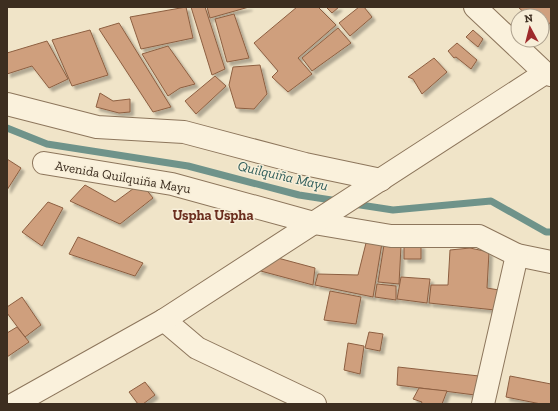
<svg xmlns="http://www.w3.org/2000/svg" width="558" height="411" viewBox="0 0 558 411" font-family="'Zilla Slab',serif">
<defs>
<filter id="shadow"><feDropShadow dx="3.5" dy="3.5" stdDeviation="1" flood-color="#0004"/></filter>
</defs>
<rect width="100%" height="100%" fill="#f0e4c8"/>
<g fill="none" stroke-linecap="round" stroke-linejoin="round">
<g stroke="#6f938a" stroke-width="7">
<polyline points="7,128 47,144 188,166 299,195 338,201"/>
<polyline points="354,204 393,210 491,201 546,232 551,232"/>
</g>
</g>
<g fill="#cf9f7d" stroke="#8d5f41" filter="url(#shadow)">
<polygon points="186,7 193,38 141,49 130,17"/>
<polygon points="191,7 205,7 225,69 212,75"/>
<polygon points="207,7 249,7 210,18"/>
<polygon points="297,7 318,7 336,25 298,58 312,74 288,92 272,77 278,71 254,43"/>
<polygon points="326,7 339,7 332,13"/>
<polygon points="359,7 364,7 372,17 350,36 339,23"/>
<polygon points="518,7 551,7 551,22 542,29 542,16 528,16"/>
<polygon points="234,14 249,58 227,62 215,19"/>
<polygon points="119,23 171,107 153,112 99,29"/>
<polygon points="338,28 351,43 312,71 302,58"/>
<polygon points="90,30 108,75 72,86 52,40"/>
<polygon points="473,30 483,39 478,47 466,37"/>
<polygon points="47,41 68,79 49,88 32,66 7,74 7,53"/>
<polygon points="457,43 477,60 471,69 456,57 454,58 448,51"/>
<polygon points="168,46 195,84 180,88 168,96 142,54"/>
<polygon points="434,58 447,72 422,94 413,79 408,77"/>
<polygon points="260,65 267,94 254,109 236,108 229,85 233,67"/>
<polygon points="215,76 226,86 196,114 185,101"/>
<polygon points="100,93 113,101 130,99 130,112 119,113 96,107"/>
<polygon points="7,159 21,168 7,190"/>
<polygon points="141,183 153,198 120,224 70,201 85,185 115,202"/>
<polygon points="48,202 63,208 42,246 22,232"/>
<polygon points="78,237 143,263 135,276 69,254"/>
<polygon points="367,239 382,243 373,297 315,285 318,274 358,275"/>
<polygon points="384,245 401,246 399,284 378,282"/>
<polygon points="421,245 421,259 404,259 404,246"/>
<polygon points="470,248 489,252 487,288 499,290 495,310 429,303 431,285 448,285 450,250"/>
<polygon points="274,257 315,268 313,285 257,270"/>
<polygon points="401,277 430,279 427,303 397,299"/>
<polygon points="377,284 396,286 396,300 375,297"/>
<polygon points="330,291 361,297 356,324 324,320"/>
<polygon points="22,297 41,325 25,337 7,313 7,307"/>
<polygon points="17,327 29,342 7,357 7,333"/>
<polygon points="369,332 383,334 380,351 365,348"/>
<polygon points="348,343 364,346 360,374 344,370"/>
<polygon points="398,367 479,376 475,395 397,385"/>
<polygon points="510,376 551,384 551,404 541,404 506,397"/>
<polygon points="145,382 155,395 143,404 138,404 129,392"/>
<polygon points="419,388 447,391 442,404 421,404 422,402 413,399"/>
</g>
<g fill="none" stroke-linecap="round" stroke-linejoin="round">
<g stroke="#8d765c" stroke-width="24">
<g id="street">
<polyline points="475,7 545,73 551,75"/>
<polyline points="7,104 97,127 184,132 305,164 381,180"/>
<polyline points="44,163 172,184 314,223 391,236 479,236 517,255 551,262"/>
<polyline points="164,320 197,348 315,404"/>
<polyline points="14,404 164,320 545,73"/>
<polyline points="483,404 517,255"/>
</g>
</g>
<use href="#street" stroke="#faf1dc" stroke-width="22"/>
</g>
<g text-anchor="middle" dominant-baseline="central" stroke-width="3" stroke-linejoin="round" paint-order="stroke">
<g font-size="13" fill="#3d2e20" stroke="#f7eed8">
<text transform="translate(123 177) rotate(10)">Avenida Quilquiña Mayu</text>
</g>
<g font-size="14" font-style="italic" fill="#2f5d5a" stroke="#f7eed8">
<text transform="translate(283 176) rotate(13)">Quilquiña Mayu</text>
</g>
<g font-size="14" font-weight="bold" fill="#6b2e1e" stroke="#f7eed8">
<text x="213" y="215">Uspha Uspha</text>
</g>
</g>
<rect width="558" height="411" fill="none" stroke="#3d2e20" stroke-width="16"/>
<g transform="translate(530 28) rotate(353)"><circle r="19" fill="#f7eed8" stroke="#ada18e"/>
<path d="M0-3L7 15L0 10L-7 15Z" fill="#9e2a2b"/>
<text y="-6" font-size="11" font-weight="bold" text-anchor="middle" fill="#3d2e20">N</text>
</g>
</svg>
